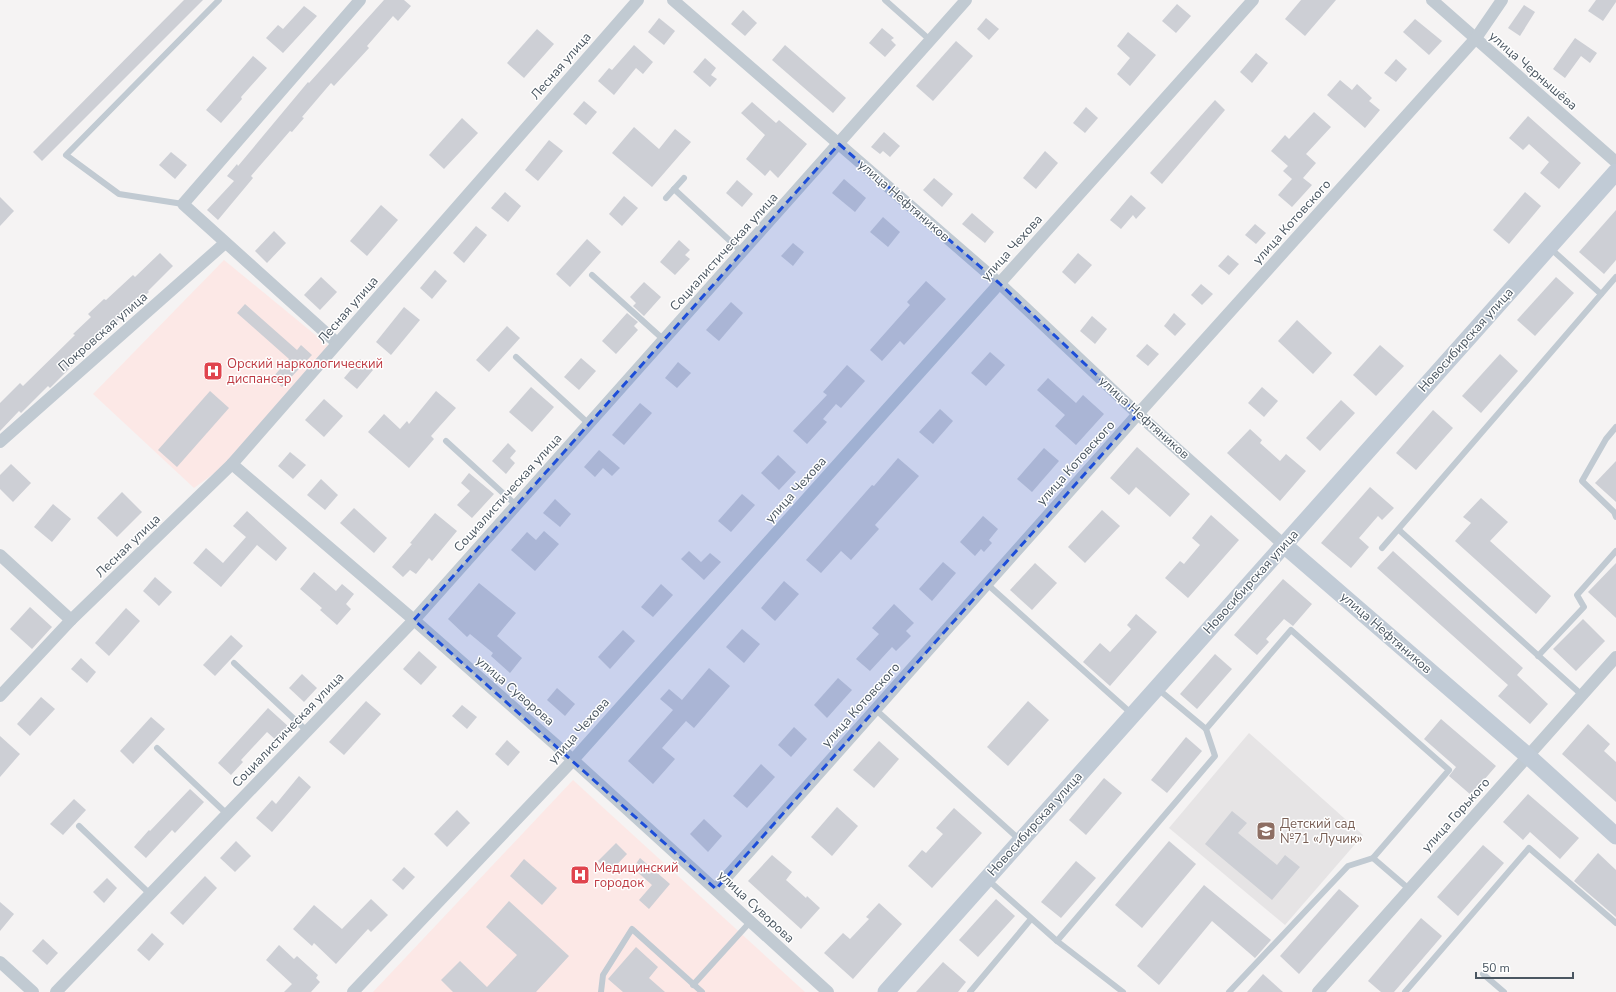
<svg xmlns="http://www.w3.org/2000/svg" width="1616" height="992" viewBox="0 0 1616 992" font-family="'Nunito Sans',sans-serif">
<rect width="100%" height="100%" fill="#f5f3f3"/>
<polygon fill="#e6e4e5" points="1249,733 1363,835 1285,925 1169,828"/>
<g fill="#fce8e6">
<polygon points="224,260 330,347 230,462 194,488 93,394"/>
<polygon points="573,780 805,992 373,992"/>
</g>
<g fill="#cdcfd5">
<polygon points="184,0 203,0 42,161 33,152"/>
<polygon points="384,0 404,0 411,6 398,21 393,16 367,46 369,48 334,86 331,83 302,117 304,118 292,132 290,131 251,176 253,178 218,220 207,210 234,181 227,176 237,164 238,166 308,82 309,83"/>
<polygon points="1301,0 1336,0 1305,36 1285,19"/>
<polygon points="1596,0 1616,0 1616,2 1603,21 1588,11"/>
<polygon points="1177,4 1191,16 1176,33 1162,21"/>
<polygon points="1524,5 1535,12 1520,36 1508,28"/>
<polygon points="304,6 317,16 283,53 266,38 278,25 283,29"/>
<polygon points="743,10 757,23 745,36 731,24"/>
<polygon points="659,18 675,31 664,45 648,32"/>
<polygon points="986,18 999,29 989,40 977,29"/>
<polygon points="1415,19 1442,41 1429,55 1403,32"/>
<polygon points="882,28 894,38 891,40 896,45 885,57 869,43"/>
<polygon points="537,29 554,44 524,78 507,63"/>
<polygon points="1128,32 1156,55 1130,86 1117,74 1130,58 1117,46"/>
<polygon points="1575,38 1597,53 1590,63 1581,56 1565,78 1553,69"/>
<polygon points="956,41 973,56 933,101 916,86"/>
<polygon points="634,45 653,62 643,74 636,68 614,95 598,81 609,68 612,70"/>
<polygon points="785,45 846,98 833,113 772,60"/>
<polygon points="1256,53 1268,63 1252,83 1240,72"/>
<polygon points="253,56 267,68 241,97 242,99 221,123 206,110"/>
<polygon points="705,58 716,68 711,75 717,79 710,87 693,72"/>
<polygon points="1396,59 1407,69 1396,82 1384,73"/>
<polygon points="1340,80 1352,90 1357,84 1372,98 1369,101 1380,110 1365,128 1327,95"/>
<polygon points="1215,100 1225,110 1162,184 1150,173"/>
<polygon points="584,101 597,112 586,125 573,114"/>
<polygon points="752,102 776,123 779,120 807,144 778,178 770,170 765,176 746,159 765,135 741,113"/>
<polygon points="1086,107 1098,118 1085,133 1073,123"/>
<polygon points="1314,112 1331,127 1306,154 1316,163 1303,178 1312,185 1292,207 1278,195 1292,179 1283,171 1288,166 1271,151 1285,135 1289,139"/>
<polygon points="1528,116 1581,163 1559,189 1540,173 1549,162 1529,144 1523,150 1509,138"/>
<polygon points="462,118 478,133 444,169 429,155"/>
<polygon points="634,127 659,149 675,129 691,142 652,187 612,153"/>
<polygon points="884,132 900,146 890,157 883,151 880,154 871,147"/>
<polygon points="549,140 563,151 538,181 525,170"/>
<polygon points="1045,151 1058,163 1036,189 1023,178"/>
<polygon points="171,152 187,165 175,179 159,165"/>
<polygon points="934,178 953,194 942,207 923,190"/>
<polygon points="844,179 866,198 855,212 832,193"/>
<polygon points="737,180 753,194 742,207 726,193"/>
<polygon points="505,192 521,206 508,222 491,208"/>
<polygon points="1525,192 1541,206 1509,244 1493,230"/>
<polygon points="1131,195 1146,208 1136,219 1133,215 1121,229 1110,220"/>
<polygon points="624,196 638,208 622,226 609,214"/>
<polygon points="0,197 14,211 0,226"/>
<polygon points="381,205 398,220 367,256 350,241"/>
<polygon points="1616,210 1616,260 1604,274 1579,252"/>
<polygon points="972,213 994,232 985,243 962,224"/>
<polygon points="883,217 900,232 888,247 870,232"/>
<polygon points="1255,224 1266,233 1256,244 1245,235"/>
<polygon points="476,226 487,235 464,263 453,253"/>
<polygon points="274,231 286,243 267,263 255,251"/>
<polygon points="587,239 601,252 570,287 556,274"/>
<polygon points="679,240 690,250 685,255 690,259 675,275 660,262"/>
<polygon points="793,243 804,252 793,266 781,256"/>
<polygon points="160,253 173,266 148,291 149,292 81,355 82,356 50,388 48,386 21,413 19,411 0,431 0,403 20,383 23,386 75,335 73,334 91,317 88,314 104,299 106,300 133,275 135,277"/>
<polygon points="1078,253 1092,265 1075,284 1062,272"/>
<polygon points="1228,255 1239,264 1229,275 1218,266"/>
<polygon points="435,270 447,281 432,299 420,288"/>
<polygon points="321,277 337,292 320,310 304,295"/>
<polygon points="1556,277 1574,293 1535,336 1517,320"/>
<polygon points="926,281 946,299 904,345 900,341 882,361 870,350 910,305 907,302"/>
<polygon points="644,282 661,297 644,316 633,306 636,303 630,297"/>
<polygon points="1201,284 1213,294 1202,305 1191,295"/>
<polygon points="731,302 743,313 719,341 706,330"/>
<polygon points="245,304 297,350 301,345 312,355 282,387 272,378 289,359 237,313"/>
<polygon points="404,307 420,320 391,355 376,342"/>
<polygon points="627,313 638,322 634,326 638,330 616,354 602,341"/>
<polygon points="1174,313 1186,324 1175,336 1164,326"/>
<polygon points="1092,316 1107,329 1095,344 1080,331"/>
<polygon points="1297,320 1332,353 1313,374 1278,341"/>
<polygon points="507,326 520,338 489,372 476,360"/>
<polygon points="1147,344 1159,354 1148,366 1136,356"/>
<polygon points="1380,345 1404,366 1376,396 1353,375"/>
<polygon points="990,352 1005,365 986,386 971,373"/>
<polygon points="1500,354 1518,371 1481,413 1462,396"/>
<polygon points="581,358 596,371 579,390 564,377"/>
<polygon points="360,359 373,370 357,389 344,378"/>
<polygon points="678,362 691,373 677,388 665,378"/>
<polygon points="847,365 865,381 841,408 836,404 823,419 827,422 807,444 793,431 827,395 823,392"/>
<polygon points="1048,378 1076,403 1083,395 1104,414 1076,445 1055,426 1065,415 1037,390"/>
<polygon points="531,387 554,407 532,432 509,412"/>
<polygon points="1262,387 1278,401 1264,417 1248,403"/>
<polygon points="210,391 229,408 177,467 158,450"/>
<polygon points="436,391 456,408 431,436 434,439 409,468 368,432 384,414 400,429 407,421 409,424"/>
<polygon points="324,399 343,416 324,437 305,420"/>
<polygon points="1341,400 1355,413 1320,451 1306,438"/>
<polygon points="640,403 652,413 624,445 612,435"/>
<polygon points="940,409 953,421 933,444 919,432"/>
<polygon points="1433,410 1453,428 1416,470 1396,453"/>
<polygon points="1250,429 1262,440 1260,443 1280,461 1286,454 1306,471 1280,501 1227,453"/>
<polygon points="508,443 516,451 510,458 515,463 506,474 492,461"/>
<polygon points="1137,447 1190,494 1170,517 1136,487 1129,495 1110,478"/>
<polygon points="1044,448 1059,461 1032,492 1017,479"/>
<polygon points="599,450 620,468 612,476 603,468 595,477 584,467"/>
<polygon points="290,452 306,465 293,479 278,466"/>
<polygon points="778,455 796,472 779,490 761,473"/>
<polygon points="898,458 919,476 875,525 879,529 851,560 841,551 821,573 806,560 872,485 874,486"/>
<polygon points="1616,461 1616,502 1595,483"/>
<polygon points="11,464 31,483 13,502 0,489 0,475"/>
<polygon points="469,473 494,494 472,518 457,505 470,491 461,483"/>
<polygon points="321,479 338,495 325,510 307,495"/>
<polygon points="1370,487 1394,508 1382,520 1378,516 1359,538 1369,547 1351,568 1321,543"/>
<polygon points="122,492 142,512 117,537 97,518"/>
<polygon points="742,494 755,505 731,532 718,521"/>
<polygon points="1481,498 1508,522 1490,541 1551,596 1536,614 1455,541 1471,523 1463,517"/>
<polygon points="555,499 571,514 560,527 543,513"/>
<polygon points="53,504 71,519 52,542 34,527"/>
<polygon points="354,508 387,538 374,553 340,523"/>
<polygon points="1102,510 1120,526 1085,563 1068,547"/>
<polygon points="247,511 287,548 276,561 257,545 221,587 193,563 206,548 223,563 246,537 233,526"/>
<polygon points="435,513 457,531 432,561 429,558 416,574 410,570 403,577 392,567 412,544 410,543"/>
<polygon points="1211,515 1239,540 1188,598 1165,578 1180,561 1184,564 1200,545 1192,538"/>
<polygon points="983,516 998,529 989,540 992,543 984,552 981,549 975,556 960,542"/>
<polygon points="544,531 559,544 535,571 511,550 527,532 536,540"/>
<polygon points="689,551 701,562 710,553 721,562 704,580 681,559"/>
<polygon points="1393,551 1523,668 1517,675 1548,704 1530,724 1498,696 1508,685 1377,568"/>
<polygon points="943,562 956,573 932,601 919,589"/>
<polygon points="1035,563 1057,583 1032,610 1010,590"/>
<polygon points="1616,563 1616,618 1588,592"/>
<polygon points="314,572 336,591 342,584 354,594 346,604 351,609 337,625 320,610 322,608 300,589"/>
<polygon points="155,577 172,592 159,606 143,591"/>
<polygon points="1283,579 1312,604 1293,626 1284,619 1266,639 1269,642 1257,655 1234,635"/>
<polygon points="784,581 799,594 775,621 761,608"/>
<polygon points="479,583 516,613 497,636 522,658 510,673 491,656 493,653 470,634 467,637 448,619"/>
<polygon points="661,584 673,595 653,617 641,607"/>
<polygon points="894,604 914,623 906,631 911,636 896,651 892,647 870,671 856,659 879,634 872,628"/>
<polygon points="30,607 52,627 32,649 10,629"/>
<polygon points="126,608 140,621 109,656 95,643"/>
<polygon points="1136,614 1157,632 1110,686 1083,662 1100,643 1110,652 1131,629 1127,625"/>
<polygon points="1583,619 1605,641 1576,671 1553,649"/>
<polygon points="742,629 760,644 744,663 726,647"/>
<polygon points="623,630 635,641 610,669 598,657"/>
<polygon points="231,635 243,646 215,676 203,665"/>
<polygon points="419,651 437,667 421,685 403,669"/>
<polygon points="1215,654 1232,669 1197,709 1180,694"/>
<polygon points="81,658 96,672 87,683 71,669"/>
<polygon points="709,668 730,686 694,728 686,721 662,748 675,759 653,784 628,761 673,710 660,699 669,689 682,700"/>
<polygon points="302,674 317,688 304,702 289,688"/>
<polygon points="838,678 852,690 827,718 814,705"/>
<polygon points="557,688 575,704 565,716 547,700"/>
<polygon points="41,697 55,709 30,736 17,724"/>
<polygon points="366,701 381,714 344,755 329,742"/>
<polygon points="1028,701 1049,720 1008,766 987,747"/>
<polygon points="462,705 477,717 467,729 452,716"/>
<polygon points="268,708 289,727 277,741 267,732 241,760 243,762 231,775 218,763"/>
<polygon points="151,717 165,729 133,764 120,751"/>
<polygon points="1441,719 1496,766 1471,795 1449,776 1456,767 1424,739"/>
<polygon points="1588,724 1610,744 1604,751 1616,762 1616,802 1562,754"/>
<polygon points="794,727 807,739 791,757 778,745"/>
<polygon points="0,736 20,754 0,777"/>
<polygon points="1186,737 1202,751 1167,793 1151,780"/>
<polygon points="507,740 520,752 508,766 495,754"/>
<polygon points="879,741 899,759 874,788 853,770"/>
<polygon points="761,764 775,777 747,808 733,796"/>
<polygon points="299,776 311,787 272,832 256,818 272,800 276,804"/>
<polygon points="1104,778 1122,793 1086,835 1069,820"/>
<polygon points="190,789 204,802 175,833 172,830 146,858 134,847 149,830 150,831"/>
<polygon points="1528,794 1579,838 1560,859 1530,832 1523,840 1503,822"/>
<polygon points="74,799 86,810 63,835 50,824"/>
<polygon points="837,807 858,826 832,856 811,837"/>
<polygon points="954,808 982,833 932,888 908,866 922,850 926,853 943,834 936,828"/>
<polygon points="457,810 470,823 447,847 434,834"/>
<polygon points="1232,811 1247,823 1238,833 1277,865 1285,855 1300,867 1272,900 1205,844"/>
<polygon points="704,819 722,836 708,852 690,834"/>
<polygon points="236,841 251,856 235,872 220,858"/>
<polygon points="1169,841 1196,864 1142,928 1115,905"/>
<polygon points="616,843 627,854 610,872 598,861"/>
<polygon points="1483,845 1504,863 1458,916 1437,897"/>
<polygon points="1598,853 1616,870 1616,917 1574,881"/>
<polygon points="772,855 792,872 786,880 806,898 807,896 820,908 801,929 748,881"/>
<polygon points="640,858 670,884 649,909 639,900 652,885 633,868"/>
<polygon points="524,859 557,888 542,905 510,876"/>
<polygon points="1076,861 1096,878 1061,918 1041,902"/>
<polygon points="404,867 415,877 403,890 392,880"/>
<polygon points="205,876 217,888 183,925 170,913"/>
<polygon points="107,878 117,888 104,903 93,892"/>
<polygon points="1204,885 1271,940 1255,958 1212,921 1159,985 1137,966"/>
<polygon points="1339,889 1359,906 1299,974 1280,956"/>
<polygon points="371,899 388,915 371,932 368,929 336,964 314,943 312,946 293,929 314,905 342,929"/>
<polygon points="996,899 1015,916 978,957 959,940"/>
<polygon points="509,901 569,956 536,992 453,992 441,980 460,961 487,987 517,955 486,927"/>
<polygon points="0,902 14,914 0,931"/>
<polygon points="879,903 902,924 853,979 824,953 843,933 850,939 869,919 866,917"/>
<polygon points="1421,918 1442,936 1394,992 1381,992 1368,981"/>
<polygon points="152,933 164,944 149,961 137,950"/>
<polygon points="43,939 58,953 47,965 32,951"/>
<polygon points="279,945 294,959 297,956 318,975 316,978 320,982 311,992 284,992 292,984 266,960"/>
<polygon points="636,947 658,967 649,978 665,992 623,992 608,979"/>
<polygon points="943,962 966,982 958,992 916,992"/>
<polygon points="1263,974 1283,992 1247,992"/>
</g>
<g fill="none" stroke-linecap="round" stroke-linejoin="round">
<g stroke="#c1cad2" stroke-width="6">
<polyline points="885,0 930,40"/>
<polyline points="674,189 742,252"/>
<polyline points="666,198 684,178"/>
<polyline points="183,204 119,194 66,155 219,0"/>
<polyline points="1550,248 1601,294"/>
<polyline points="592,275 664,340"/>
<polyline points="516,357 589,424"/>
<polyline points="1616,427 1606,439 1582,481 1614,512 1616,517"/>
<polyline points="446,441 516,505"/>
<polyline points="1399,530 1582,695"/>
<polyline points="1382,548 1616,277"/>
<polyline points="987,584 1132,714"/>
<polyline points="1538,656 1584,607 1577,595 1616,551"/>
<polyline points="234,663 307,731"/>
<polyline points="1158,689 1206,729"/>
<polyline points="876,710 1020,840"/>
<polyline points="157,748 227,814"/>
<polyline points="79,826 150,894"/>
<polyline points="987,879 1057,941 1123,992"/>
<polyline points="1057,941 1215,756 1206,729 1291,630 1449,770 1373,858 1409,889"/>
<polyline points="1483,974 1504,992"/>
<polyline points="693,985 751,921"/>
<polyline points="601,992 603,975 632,929 702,992"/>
<polyline points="970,992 1031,919"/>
<polyline points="1229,992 1348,866 1373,858"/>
<polyline points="1405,992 1529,848 1616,923"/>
</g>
<g stroke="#c1cad2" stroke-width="12">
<polyline points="673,0 999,283 1138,414 1284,545"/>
<polyline points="1432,0 1616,162"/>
<polyline points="337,343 183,204 360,0"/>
<polyline points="0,442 225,243"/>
<polyline points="232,464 414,620 573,760 828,992"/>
<polyline points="0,555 71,620"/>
<polyline points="0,696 71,620 232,464 638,0"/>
<polyline points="716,889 1138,414 1476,38 1502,0"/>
<polyline points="0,962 33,992"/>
<polyline points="56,992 414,620 966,0"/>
<polyline points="353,992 573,760 1253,0"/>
<polyline points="1318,992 1616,657"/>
</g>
<g stroke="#c1cbd6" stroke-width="17">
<polyline points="1284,545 1528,756 1616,836"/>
<polyline points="886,992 1616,172"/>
</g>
</g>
<path fill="#1d4ed8" fill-opacity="0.2" stroke="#1d4ed8" stroke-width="3" stroke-dasharray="8 5" stroke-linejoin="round" d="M839,144L999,283L1138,414L716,889L414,620Z"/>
<defs>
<g id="hospital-square" transform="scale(1)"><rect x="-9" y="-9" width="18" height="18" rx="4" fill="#e0444e" stroke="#fff"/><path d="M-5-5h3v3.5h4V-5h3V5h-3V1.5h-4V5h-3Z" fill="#fff"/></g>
<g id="school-square" transform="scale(1)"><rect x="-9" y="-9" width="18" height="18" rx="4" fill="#8d6e63" stroke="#fff"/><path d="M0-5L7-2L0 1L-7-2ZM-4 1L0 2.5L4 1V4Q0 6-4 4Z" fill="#fff"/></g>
</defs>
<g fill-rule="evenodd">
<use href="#hospital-square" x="213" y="371"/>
<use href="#school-square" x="1266" y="831"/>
<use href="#hospital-square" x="580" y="875"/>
</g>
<g text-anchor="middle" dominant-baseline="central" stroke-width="3" stroke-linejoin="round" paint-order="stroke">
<g font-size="13" fill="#4a5661" stroke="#fff">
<text transform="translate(561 66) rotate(-49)">Лесная улица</text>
<text transform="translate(1533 71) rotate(41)">улица Чернышёва</text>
<text transform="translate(904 201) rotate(41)">улица Нефтяников</text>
<text transform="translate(1292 222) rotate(-48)">улица Котовского</text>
<text transform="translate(1012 248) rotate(-48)">улица Чехова</text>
<text transform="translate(724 252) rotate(-48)">Социалистическая улица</text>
<text transform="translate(348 310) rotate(-49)">Лесная улица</text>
<text transform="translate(103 332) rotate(-41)">Покровская улица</text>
<text transform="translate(1466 340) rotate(-48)">Новосибирская улица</text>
<text transform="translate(1144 418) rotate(42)">улица Нефтяников</text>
<text transform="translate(1076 463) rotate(-48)">улица Котовского</text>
<text transform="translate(796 490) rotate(-48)">улица Чехова</text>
<text transform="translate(508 493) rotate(-48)">Социалистическая улица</text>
<text transform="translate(128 546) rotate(-44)">Лесная улица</text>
<text transform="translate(1251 582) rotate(-48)">Новосибирская улица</text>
<text transform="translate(1386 633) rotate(41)">улица Нефтяников</text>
<text transform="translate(515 691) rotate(41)">улица Суворова</text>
<text transform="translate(861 705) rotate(-48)">улица Котовского</text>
<text transform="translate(288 730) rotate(-46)">Социалистическая улица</text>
<text transform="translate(579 731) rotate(-48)">улица Чехова</text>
<text transform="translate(1456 815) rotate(-48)">улица Горького</text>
<text transform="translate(1035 824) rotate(-48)">Новосибирская улица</text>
<text transform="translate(756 907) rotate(43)">улица Суворова</text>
</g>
<g font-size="13" fill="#be3a42" stroke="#fff" text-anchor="start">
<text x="227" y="364">Орский наркологический<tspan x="227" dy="15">диспансер</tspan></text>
<text x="594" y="868">Медицинский<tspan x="594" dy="15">городок</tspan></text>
</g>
<g font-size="13" fill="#785e54" stroke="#fff" text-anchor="start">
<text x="1280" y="824">Детский сад<tspan x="1280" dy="15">№71 «Лучик»</tspan></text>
</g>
</g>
<path d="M1476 972v6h97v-6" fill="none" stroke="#4a5661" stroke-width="2"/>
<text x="1482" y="972" font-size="12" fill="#4a5661" stroke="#ffffff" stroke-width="3" paint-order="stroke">50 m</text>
</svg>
